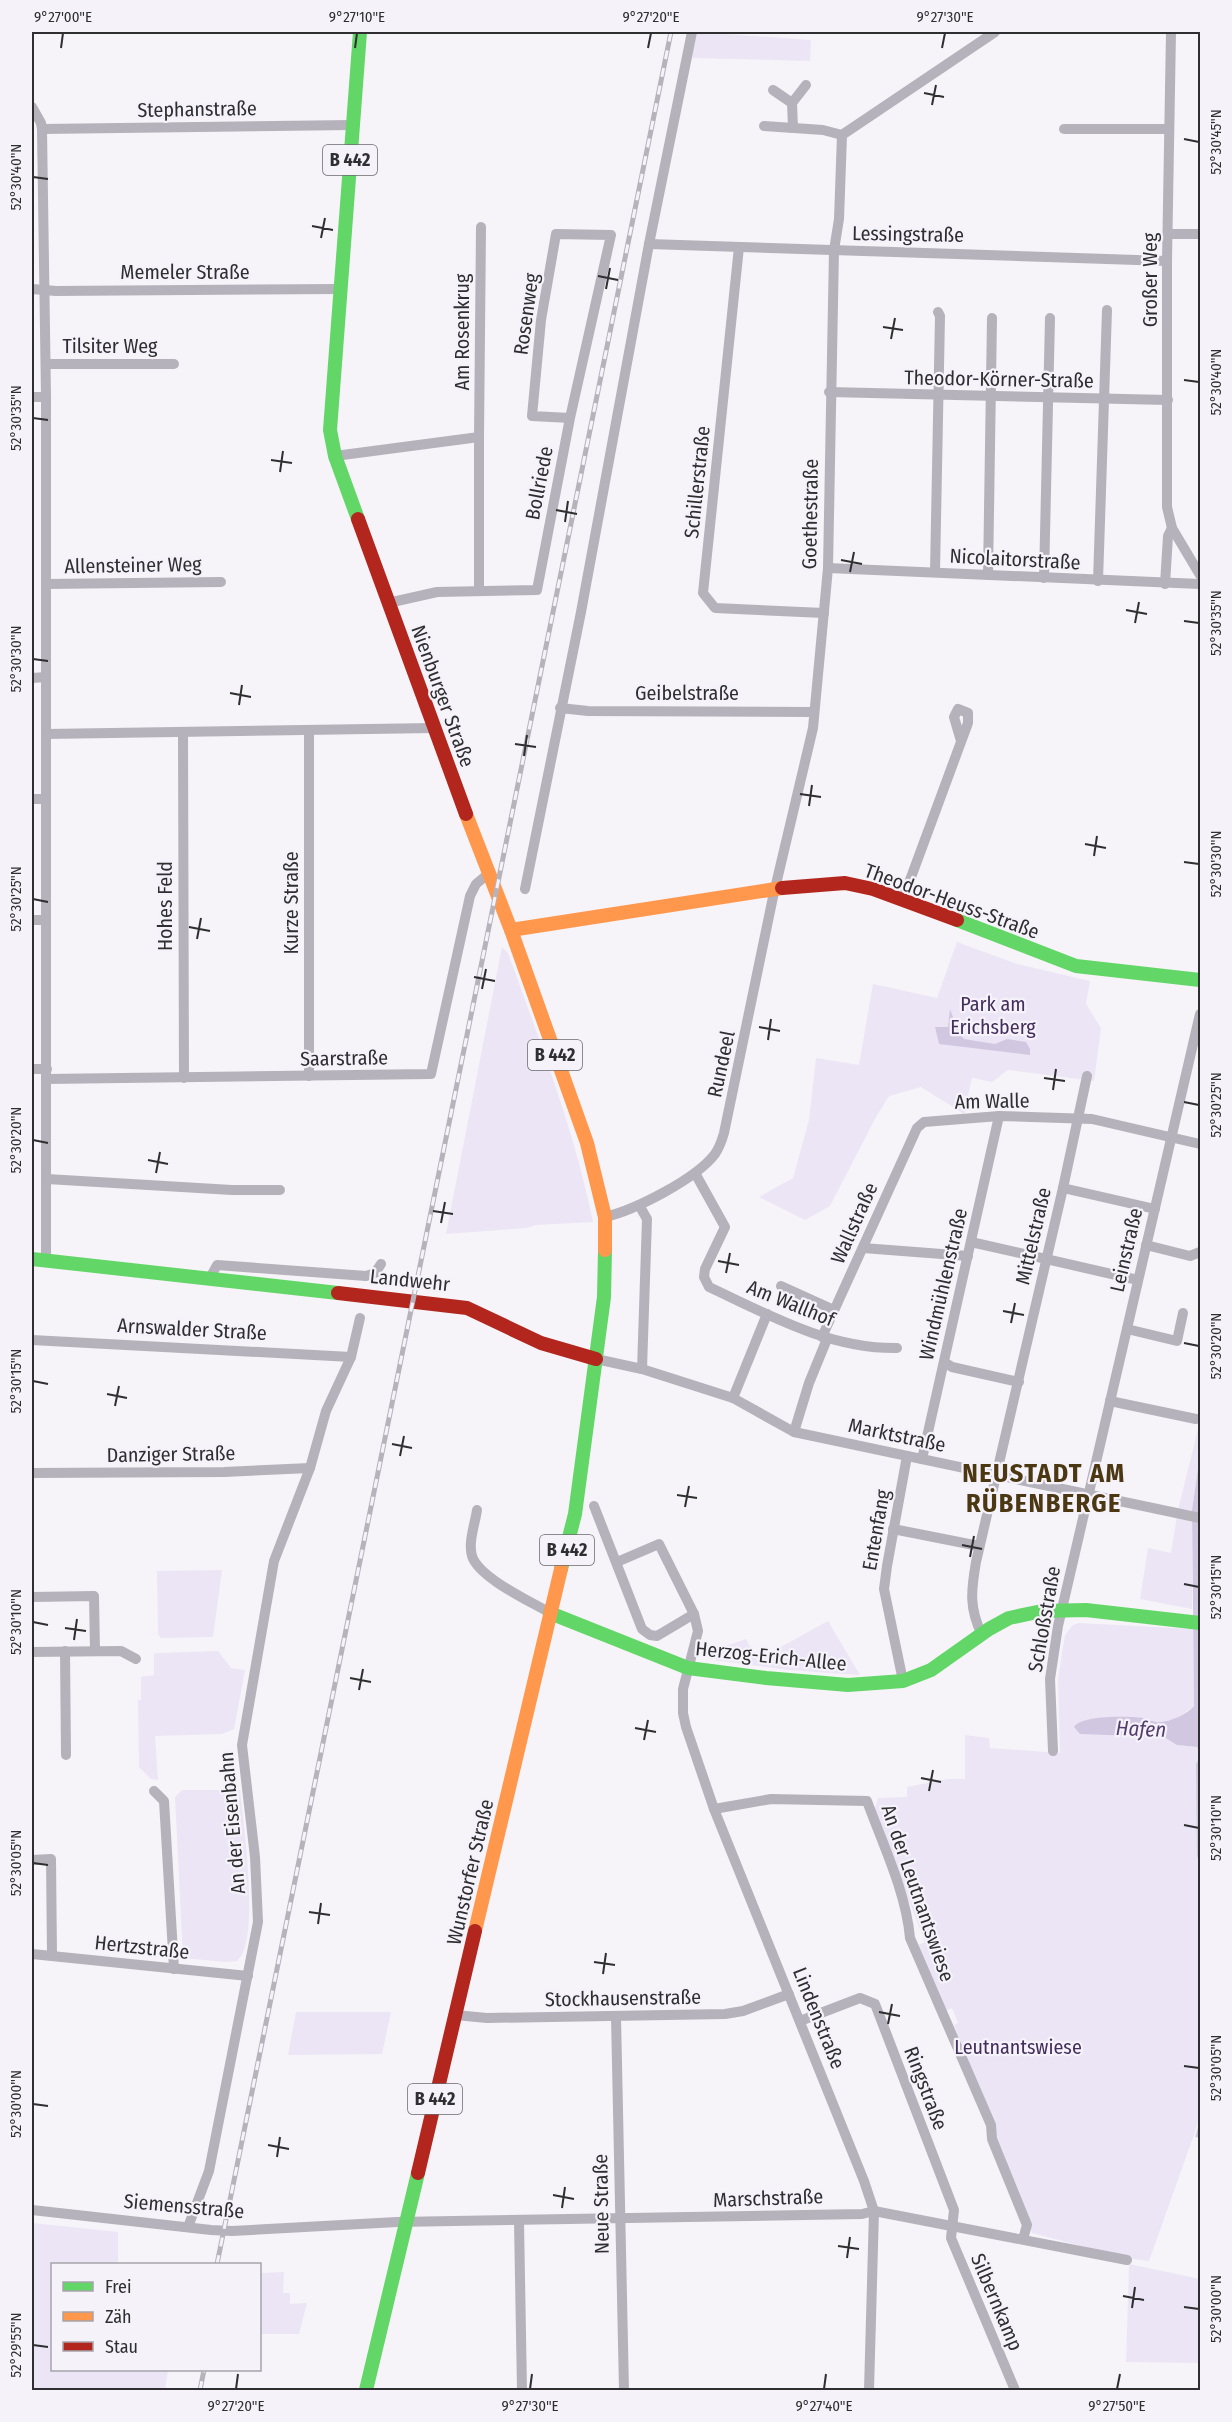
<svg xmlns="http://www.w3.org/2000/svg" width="1232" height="2422" viewBox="0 0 1232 2422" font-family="'Fira Sans Condensed',sans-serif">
<rect width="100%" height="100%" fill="#f6f4f8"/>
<g fill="#ece5f5">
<polygon points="697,32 811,40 810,61 691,58"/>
<polygon points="957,942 1017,964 1090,981 1086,1004 1101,1028 1094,1081 1008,1070 992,1082 972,1078 964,1114 921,1087 889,1096 876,1117 830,1206 805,1220 759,1197 793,1178 809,1120 816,1058 859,1065 873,984 937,998"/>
<path d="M502,947L508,953C540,1042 574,1129 593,1222L536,1225L526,1228L446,1234Z"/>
<polygon points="1200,1421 1200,1455 1192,1510 1192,1609 1140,1599 1148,1548 1171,1553 1178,1510"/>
<polygon points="222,1570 213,1637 161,1638 158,1634 157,1571"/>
<polygon points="828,1621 860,1675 788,1670 721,1661 717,1661 712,1651 746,1639 757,1660"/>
<polygon points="1079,1623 1193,1629 1194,1706 1177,1718 1166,1721 1177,1745 1197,1747 1200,1753 1197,1856 1200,1866 1200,2118 1149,2261 1127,2258 1032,2233 954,2025 958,2023 952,2008 945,2011 918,1945 925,1942 874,1811 878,1798 907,1797 907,1787 947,1779 965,1779 965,1735 989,1738 990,1748 1060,1753 1058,1679 1065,1635 1073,1625"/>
<polygon points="218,1651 231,1668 245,1670 234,1729 222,1734 155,1736 158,1780 151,1779 139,1767 138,1700 141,1700 141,1677 154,1675 154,1654 159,1653"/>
<path d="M182,1790H240C243,1821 261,1942 237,1961L226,1962L183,1958L175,1797Z"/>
<polygon points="296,2012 391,2012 382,2054 288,2055"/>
<polygon points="32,2223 118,2232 118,2264 52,2264 52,2370 168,2370 165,2390 32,2390"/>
<polygon points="1129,2264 1200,2279 1200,2363 1126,2362"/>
<polygon points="284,2272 283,2293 290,2293 290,2304 307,2303 299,2334 260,2334 260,2273"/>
</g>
<g fill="#d2c7e0">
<polygon points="950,1009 959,1033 964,1039 995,1044 1007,1039 1026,1042 1030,1049 1030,1055 939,1044 935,1027 948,1027"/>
<path d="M1200,1455V1866L1197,1856L1196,1764L1200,1756L1197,1747L1177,1745L1164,1737L1080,1734L1074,1727C1081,1715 1129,1716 1143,1718C1149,1719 1154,1723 1161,1722C1172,1721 1187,1714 1194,1706L1192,1510Z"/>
</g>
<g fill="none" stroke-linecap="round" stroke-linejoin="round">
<polyline stroke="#d2c7e0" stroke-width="3" points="1197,2136 1200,2126"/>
<g stroke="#b6b2bc" stroke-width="10">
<polyline points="1171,32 1167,261 1167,507 1172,528 1200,575"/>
<polyline points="773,90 792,103"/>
<polyline points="32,107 41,123 42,129 46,397 46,1260"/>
<polyline points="764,126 823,130 842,135"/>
<polyline points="793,128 792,103 806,85"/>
<polyline points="42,129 352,125"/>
<polyline points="1064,129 1169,129"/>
<polyline points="842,135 995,32"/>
<polyline points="1168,234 1200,234"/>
<polyline points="649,244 1167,261"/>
<polyline points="739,247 703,593 715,608 824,613"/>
<polyline points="32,289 56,291 340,289"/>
<polyline points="46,364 174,364"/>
<polyline points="829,392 1168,400"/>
<polyline points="32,397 46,397"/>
<polyline points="335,456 479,437 481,227"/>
<polyline points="828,568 1200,584"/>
<polyline points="935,572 940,316 938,312"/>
<polyline points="988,575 992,318"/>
<polyline points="1044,578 1050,318"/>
<polyline points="1098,581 1107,310"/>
<polyline points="46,584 221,582"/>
<polyline points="1165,584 1168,536 1172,528"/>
<polyline points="479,590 479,437"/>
<polyline points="388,603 437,592 537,590 570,418 611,235 556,234 541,320 532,416 570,418"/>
<polyline points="32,678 46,677"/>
<polyline points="560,708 588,711 813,712"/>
<polyline points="183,733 184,1078"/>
<polyline points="46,734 434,728"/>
<polyline points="32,799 46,799"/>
<polyline points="525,889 581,612 649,244 692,32"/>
<polyline points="903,899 968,723 968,713 958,709 954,717 961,741"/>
<polyline points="32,920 46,920"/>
<polyline points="32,1069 47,1069"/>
<polyline points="309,1076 309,730"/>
<polyline points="46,1079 431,1074 470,896 476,884 488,874"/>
<path d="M695,1173L725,1227L705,1269L704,1277L709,1287C769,1315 829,1349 897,1348"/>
<polyline points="47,1179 232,1190 280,1190"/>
<polyline points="1063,1188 1155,1209"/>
<polyline points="639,1205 647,1219 642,1369"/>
<path d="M605,1217C635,1210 696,1179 715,1154C719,1148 722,1140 724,1133L773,897L813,728L828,568L834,250L839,219L842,135"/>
<polyline points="971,1242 1138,1280"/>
<polyline points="1146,1245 1190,1256 1200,1252"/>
<polyline points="863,1248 968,1256"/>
<polyline points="209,1280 217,1265 366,1276 375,1273 381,1264"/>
<polyline points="781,1286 834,1310"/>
<polyline points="1127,1329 1177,1341 1183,1313"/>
<polyline points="822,1337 917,1128 924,1122 999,1116 1092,1119 1200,1144"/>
<polyline points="32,1340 351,1357"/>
<polyline points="596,1359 642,1369 733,1398 794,1432 1200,1518"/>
<polyline points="944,1362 952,1367 1019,1382"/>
<polyline points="733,1398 767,1314"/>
<polyline points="1110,1401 1196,1419"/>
<polyline points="794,1432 809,1383 827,1339"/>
<polyline points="922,1459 999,1116"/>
<polyline points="32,1473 224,1472 310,1468"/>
<polyline points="594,1506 642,1629 650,1635 657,1636 694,1614"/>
<path d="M477,1510C475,1524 468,1542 472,1556C479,1578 530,1601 550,1613"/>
<polyline points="893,1529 979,1546"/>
<polyline points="617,1562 659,1544 694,1614 698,1631 683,1689 683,1713 686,1727 714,1809 864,2181 874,2211 869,2390"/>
<polyline points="32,1597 94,1596 95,1651"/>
<path d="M982,1635C969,1608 971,1591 976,1562L1063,1188L1087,1076"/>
<polyline points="65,1651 66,1755"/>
<polyline points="32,1652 121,1651 136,1659"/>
<polyline points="903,1681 884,1589 887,1566 907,1456"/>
<polyline points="1053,1751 1050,1679 1058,1626 1200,1014"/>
<polyline points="154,1791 164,1801 174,1969"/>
<path d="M714,1809L771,1799L867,1801C883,1845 906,1892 910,1938L991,2125L992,2139L1027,2225L1023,2239"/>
<polyline points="32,1860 51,1859 52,1956"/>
<polyline points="32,1954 248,1976"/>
<polyline points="455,2015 487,2018 725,2014 743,2011 789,1994"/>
<polyline points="616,2017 624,2390"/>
<polyline points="800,2021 860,1998 875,2004 954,2210 951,2238 1015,2390"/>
<polyline points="32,2210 211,2230 232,2231 397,2222 862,2214 874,2211 1127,2260"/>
<polyline points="519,2222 522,2390"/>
<polyline points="188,2227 209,2171 258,1922 255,1857 242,1745 274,1561 310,1468 326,1411 351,1357 360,1318"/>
</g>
<g stroke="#63d668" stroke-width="14">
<polyline points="358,519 335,456 330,430 360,32"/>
<polyline points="957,920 1076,966 1200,980"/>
<polyline points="32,1259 338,1293"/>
<polyline points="561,1569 575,1514 604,1297 605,1250"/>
<polyline points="550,1613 688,1668 766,1678 848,1685 903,1681 931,1670 989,1629 1009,1618 1042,1611 1086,1610 1200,1623"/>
<polyline points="366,2390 418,2173"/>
</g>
<g stroke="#ff974d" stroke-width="14">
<polyline points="466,814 511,930 587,1143 605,1217 605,1250"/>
<polyline points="511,930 782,888"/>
<polyline points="475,1931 561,1569"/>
</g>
<g stroke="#b3261e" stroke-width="14">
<polyline points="358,519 466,814"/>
<polyline points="782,888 845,883 873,889 957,920"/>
<polyline points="338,1293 467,1308 541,1343 596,1359"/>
<polyline points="418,2173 475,1931"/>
</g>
<g stroke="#b6b3ba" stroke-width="5">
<g id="rail">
<polyline points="217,2264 671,32"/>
<polyline points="200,2390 204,2370"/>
</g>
</g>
<use href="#rail" stroke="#f5f2fa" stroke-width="3" stroke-dasharray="9" stroke-linecap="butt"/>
</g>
<path fill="none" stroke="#2f2e31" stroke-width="2" d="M61,48L63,33M355,48L357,33M648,48L651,33M942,48L945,33M924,93L944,97M932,105L936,85M1184,139L1199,142M33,177L48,179M312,226L333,230M321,238L325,218M598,276L618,280M606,289L610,268M883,327L903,330M891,339L895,318M1184,380L1199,382M33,418L48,420M271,460L292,463M280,472L283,451M556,510L577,514M565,522L568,501M841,560L862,564M850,572L854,552M1126,610L1147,614M1184,621L1199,623M1135,623L1139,602M33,659L48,661M230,693L251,697M239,705L242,685M515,744L536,747M524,756L527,735M800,794L821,797M809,806L812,785M1085,844L1106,848M1094,856L1097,836M1184,862L1199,864M33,899L48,902M189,927L210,931M197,939L201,918M474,977L495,981M482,989L486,969M759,1027L780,1031M768,1040L771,1019M1044,1078L1065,1081M1053,1090L1056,1069M1184,1102L1199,1105M33,1140L48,1143M148,1160L168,1164M156,1173L160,1152M433,1211L453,1214M441,1223L445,1202M718,1261L739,1265M726,1273L730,1253M1003,1311L1024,1315M1011,1323L1015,1303M1184,1343L1199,1346M33,1381L48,1384M107,1394L127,1398M115,1406L119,1386M392,1444L412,1448M400,1456L404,1436M677,1495L697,1498M685,1507L689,1486M962,1545L982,1549M970,1557L974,1536M1184,1584L1199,1587M33,1622L48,1625M65,1628L86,1631M74,1640L77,1619M350,1678L371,1682M359,1690L363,1669M635,1728L656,1732M644,1740L648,1720M921,1778L941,1782M929,1791L933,1770M1184,1825L1199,1828M33,1863L48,1865M309,1912L330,1915M318,1924L321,1903M594,1962L615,1965M603,1974L606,1953M879,2012L900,2016M888,2024L892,2004M1184,2066L1199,2068M33,2104L48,2106M268,2145L289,2149M277,2157L280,2137M553,2195L574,2199M562,2208L565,2187M838,2246L859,2249M847,2258L850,2237M1123,2296L1144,2300M1184,2307L1199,2309M1132,2308L1135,2287M33,2345L48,2347M236,2389L238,2374M530,2389L532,2374M824,2389L826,2374M1117,2389L1120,2374"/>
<g text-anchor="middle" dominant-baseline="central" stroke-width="4.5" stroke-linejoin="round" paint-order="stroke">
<g fill="#f5f2fa" stroke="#6a696d" stroke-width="1.5">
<rect x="323" y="145" width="54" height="30" rx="4.5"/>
<rect x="528" y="1040" width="54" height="30" rx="4.5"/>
<rect x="540" y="1535" width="54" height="30" rx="4.5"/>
<rect x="408" y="2084" width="54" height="30" rx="4.5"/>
</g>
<g font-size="18" font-weight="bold" fill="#2f2e31">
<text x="350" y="160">B 442</text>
<text x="555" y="1055">B 442</text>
<text x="567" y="1550">B 442</text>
<text x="435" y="2099">B 442</text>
</g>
<g font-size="20" fill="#2f2e31" stroke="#f5f2fa">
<text transform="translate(197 109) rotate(-1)">Stephanstraße</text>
<text transform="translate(908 234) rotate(1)">Lessingstraße</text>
<text x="185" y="272">Memeler Straße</text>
<text transform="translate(1150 280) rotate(-90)">Großer Weg</text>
<text transform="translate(526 314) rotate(-82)">Rosenweg</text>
<text transform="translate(462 332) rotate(-90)">Am Rosenkrug</text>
<text x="110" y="346">Tilsiter Weg</text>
<text transform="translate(999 379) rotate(1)">Theodor-Körner-Straße</text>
<text transform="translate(697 482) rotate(-84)">Schillerstraße</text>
<text transform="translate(539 483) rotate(-79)">Bollriede</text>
<text transform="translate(810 514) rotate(-89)">Goethestraße</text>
<text transform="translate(1015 559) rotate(3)">Nicolaitorstraße</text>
<text transform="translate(133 565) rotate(-1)">Allensteiner Weg</text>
<text x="687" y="693">Geibelstraße</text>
<text transform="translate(443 696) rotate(70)">Nienburger Straße</text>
<text transform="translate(952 901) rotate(20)">Theodor-Heuss-Straße</text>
<text transform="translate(291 903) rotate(-90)">Kurze Straße</text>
<text transform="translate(165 906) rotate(-90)">Hohes Feld</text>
<text transform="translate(344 1058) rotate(-1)">Saarstraße</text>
<text transform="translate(721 1064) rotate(-78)">Rundeel</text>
<text transform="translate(992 1101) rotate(-1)">Am Walle</text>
<text transform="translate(854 1223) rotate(-66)">Wallstraße</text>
<text transform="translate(1033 1236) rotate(-77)">Mittelstraße</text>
<text transform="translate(1126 1250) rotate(-77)">Leinstraße</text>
<text transform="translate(410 1280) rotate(6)">Landwehr</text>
<text transform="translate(943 1284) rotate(-77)">Windmühlenstraße</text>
<text transform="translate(791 1303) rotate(22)">Am Wallhof</text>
<text transform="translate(192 1329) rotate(3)">Arnswalder Straße</text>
<text transform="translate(897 1435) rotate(12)">Marktstraße</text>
<text transform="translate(171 1454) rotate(-1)">Danziger Straße</text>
<text transform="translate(876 1530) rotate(-80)">Entenfang</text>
<text transform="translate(1044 1619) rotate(-80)">Schloßstraße</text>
<text transform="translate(771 1656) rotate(6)">Herzog-Erich-Allee</text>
<text transform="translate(232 1823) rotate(-95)">An der Eisenbahn</text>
<text transform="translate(470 1872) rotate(-77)">Wunstorfer Straße</text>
<text transform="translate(918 1893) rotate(71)">An der Leutnantswiese</text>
<text transform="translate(142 1947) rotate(6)">Hertzstraße</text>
<text transform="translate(623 1998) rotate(-1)">Stockhausenstraße</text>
<text transform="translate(819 2018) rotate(68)">Lindenstraße</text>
<text transform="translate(926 2088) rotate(69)">Ringstraße</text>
<text transform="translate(768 2198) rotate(-2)">Marschstraße</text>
<text transform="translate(601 2204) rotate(-91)">Neue Straße</text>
<text transform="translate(184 2206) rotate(5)">Siemensstraße</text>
<text transform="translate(997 2302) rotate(67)">Silbernkamp</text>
</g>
<g font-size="20" fill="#432e5c" stroke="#f5f2fa">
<text x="993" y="1004">Park am<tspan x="993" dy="23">Erichsberg</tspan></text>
<text x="1018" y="2047">Leutnantswiese</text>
</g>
<g font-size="21" font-style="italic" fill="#523d6c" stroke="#f5f2fa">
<text transform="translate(1141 1729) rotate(2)">Hafen</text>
</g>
<g font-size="26" font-weight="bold" letter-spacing="1.5" fill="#4b3812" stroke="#f5f2fa">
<text x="1044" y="1473">NEUSTADT AM<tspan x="1044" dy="30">RÜBENBERGE</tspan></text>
</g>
</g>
<rect width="1232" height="2422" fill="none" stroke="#f5f2fa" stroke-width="66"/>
<rect x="51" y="2263" width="210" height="108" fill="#f5f2fa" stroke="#a6a4aa" stroke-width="1.5"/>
<rect x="63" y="2282" width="30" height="9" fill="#63d668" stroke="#a6a4aa" stroke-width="1.5"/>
<text x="105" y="2293" font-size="18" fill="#2f2e31">Frei</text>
<rect x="63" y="2312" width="30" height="9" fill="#ff974d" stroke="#a6a4aa" stroke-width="1.5"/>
<text x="105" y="2323" font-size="18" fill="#2f2e31">Zäh</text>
<rect x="63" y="2342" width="30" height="9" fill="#b3261e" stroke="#a6a4aa" stroke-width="1.5"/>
<text x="105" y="2353" font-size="18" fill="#2f2e31">Stau</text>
<rect x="33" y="33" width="1166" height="2356" fill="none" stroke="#2f2e31" stroke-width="2"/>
<g font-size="15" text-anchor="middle" fill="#2f2e31">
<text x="63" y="22">9°27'00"E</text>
<text x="357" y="22">9°27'10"E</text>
<text x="651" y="22">9°27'20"E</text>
<text x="945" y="22">9°27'30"E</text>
<text transform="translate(1216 142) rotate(-90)" y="5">52°30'45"N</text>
<text transform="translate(16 177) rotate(-90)" y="5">52°30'40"N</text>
<text transform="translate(1216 382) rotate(-90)" y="5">52°30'40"N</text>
<text transform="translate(16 418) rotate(-90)" y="5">52°30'35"N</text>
<text transform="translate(1216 623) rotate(-90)" y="5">52°30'35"N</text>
<text transform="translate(16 659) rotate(-90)" y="5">52°30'30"N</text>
<text transform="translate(1216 864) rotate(-90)" y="5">52°30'30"N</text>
<text transform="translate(16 899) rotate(-90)" y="5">52°30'25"N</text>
<text transform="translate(1216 1105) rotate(-90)" y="5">52°30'25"N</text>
<text transform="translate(16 1140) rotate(-90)" y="5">52°30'20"N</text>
<text transform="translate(1216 1346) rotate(-90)" y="5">52°30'20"N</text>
<text transform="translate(16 1381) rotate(-90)" y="5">52°30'15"N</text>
<text transform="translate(1216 1587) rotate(-90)" y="5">52°30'15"N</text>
<text transform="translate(16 1622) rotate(-90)" y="5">52°30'10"N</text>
<text transform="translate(1216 1828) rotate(-90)" y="5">52°30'10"N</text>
<text transform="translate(16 1863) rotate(-90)" y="5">52°30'05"N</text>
<text transform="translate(1216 2068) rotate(-90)" y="5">52°30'05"N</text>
<text transform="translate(16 2104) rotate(-90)" y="5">52°30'00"N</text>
<text transform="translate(1216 2309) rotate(-90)" y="5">52°30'00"N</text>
<text transform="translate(16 2345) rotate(-90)" y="5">52°29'55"N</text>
<text x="236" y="2411">9°27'20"E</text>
<text x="530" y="2411">9°27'30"E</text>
<text x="824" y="2411">9°27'40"E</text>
<text x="1117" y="2411">9°27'50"E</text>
</g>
</svg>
